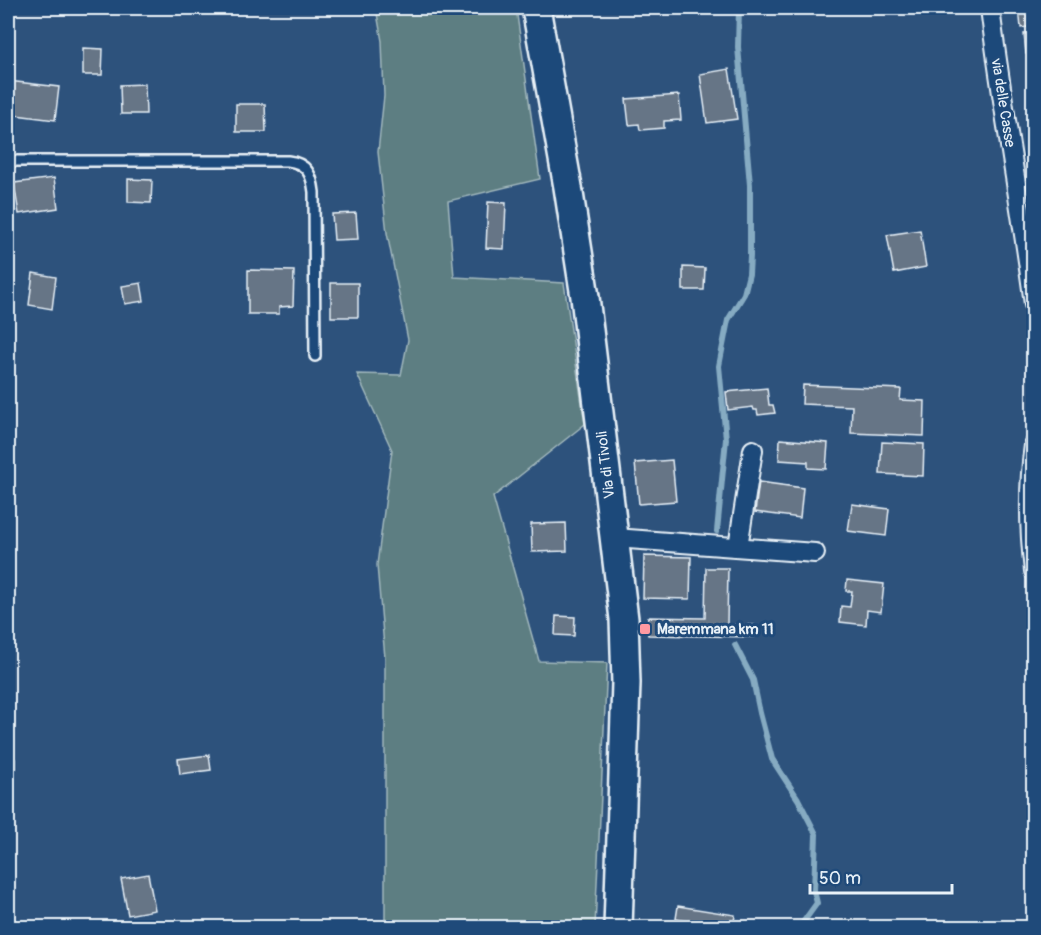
<svg xmlns="http://www.w3.org/2000/svg" width="1041" height="935" viewBox="0 0 1041 935" font-family="Pangolin,sans-serif">
<rect width="100%" height="100%" fill="#2d527c"/>
<filter id="ink" filterUnits="userSpaceOnUse"><feTurbulence type="fractalNoise" baseFrequency=".0167" numOctaves="2"/><feDisplacementMap in="SourceGraphic" scale="12" xChannelSelector="R" yChannelSelector="G"/><feConvolveMatrix kernelMatrix="1 2 1 2 8 2 1 2 1" color-interpolation-filters="sRGB"/></filter>
<g filter="url(#ink)">
<polygon fill="#5d7e82" stroke="#a2b8bd" stroke-width="1.5" points="376,8 516,8 540,179 448,201 454,277 564,283 585,424 493,497 539,661 607,663 595,927 385,927 385,658 377,565 392,450 357,374 401,375 408,340 387,233 378,152 384,96 382,41"/>
<g fill="none" stroke-linecap="round" stroke-linejoin="round">
<g stroke="#86abc2" stroke-width="6">
<polyline points="717,531 726,439 719,366 728,320 744,294 749,274 750,256 750,185 738,47 739,8"/>
<polyline points="735,645 753,680 760,713 772,759 798,799 816,834 814,891 817,903 799,928"/>
</g>
</g>
<g fill="#667486" stroke="#e8f1f8" stroke-width="1.5">
<polygon points="1019,8 1034,8 1034,26 1021,28"/>
<polygon points="1034,33 1034,53 1026,54 1024,34"/>
<polygon points="83,48 103,49 102,75 83,75"/>
<polygon points="1029,66 1034,66 1034,88 1031,89"/>
<polygon points="729,69 737,119 707,123 700,74"/>
<polygon points="8,81 59,87 55,120 8,114"/>
<polygon points="145,84 146,114 121,114 120,85"/>
<polygon points="679,95 681,120 664,121 664,128 640,130 639,124 629,125 626,99"/>
<polygon points="236,104 265,104 266,132 236,132"/>
<polygon points="54,178 58,208 19,214 14,183"/>
<polygon points="128,179 152,180 151,203 128,202"/>
<polygon points="488,202 506,203 504,249 486,248"/>
<polygon points="356,213 358,239 334,240 332,214"/>
<polygon points="920,230 926,267 894,273 887,235"/>
<polygon points="683,267 705,268 704,290 683,290"/>
<polygon points="248,270 294,271 293,306 279,307 279,314 248,314"/>
<polygon points="33,273 56,277 52,309 29,305"/>
<polygon points="141,283 144,301 125,304 122,286"/>
<rect x="331" y="283" width="27" height="34"/>
<polygon points="803,385 901,389 900,400 925,401 924,436 851,433 852,406 802,404"/>
<polygon points="767,388 769,405 773,405 775,413 758,415 757,410 754,410 753,407 728,410 726,392"/>
<polygon points="780,439 828,443 826,469 808,468 808,462 779,460"/>
<polygon points="882,442 924,444 923,476 880,474"/>
<polygon points="672,460 676,501 639,504 635,463"/>
<polygon points="759,482 803,488 800,518 755,512"/>
<polygon points="852,504 889,509 886,536 848,531"/>
<polygon points="566,523 567,551 532,552 531,524"/>
<polygon points="644,556 691,557 690,599 643,598"/>
<polygon points="706,568 728,568 727,625 754,625 754,637 648,635 648,617 705,618"/>
<polygon points="847,580 884,584 881,612 867,610 866,625 840,622 841,606 850,607 852,591 846,591"/>
<polygon points="556,616 575,617 574,636 555,635"/>
<polygon points="209,755 211,770 180,774 178,759"/>
<rect x="8" y="759" width="7" height="22"/>
<polygon points="148,874 155,910 128,915 121,879"/>
<polygon points="678,906 735,915 733,928 725,928 676,919"/>
</g>
<g fill="none" stroke-linecap="round" stroke-linejoin="round">
<g stroke="#e8f1f8" stroke-width="14">
<path id="lane" d="M8,161H288C307,163 312,175 314,192L315,356"/>
</g>
<g stroke="#e8f1f8" stroke-width="22">
<g id="street">
<path d="M990,8C1002,107 1021,205 1034,304"/>
<path d="M1034,445C1028,487 1029,529 1034,571"/>
<polyline points="615,538 815,553"/>
<polyline points="738,547 753,450"/>
</g>
</g>
<g stroke="#e8f1f8" stroke-width="32">
<polyline id="secondary" points="536,8 568,187 585,297 624,619 626,683 618,928"/>
</g>
<use href="#lane" stroke="#1f4a7a" stroke-width="9"/>
<use href="#street" stroke="#1f4a7a" stroke-width="18"/>
<use href="#secondary" stroke="#1f4a7a" stroke-width="27"/>
</g>
</g>
<rect fill="#ff9aa2" stroke="#1f4a7a" stroke-width="2" x="639" y="623" width="12" height="12" rx="3"/>
<g text-anchor="middle" dominant-baseline="central" stroke-width="6" stroke-linejoin="round" paint-order="stroke">
<g font-size="15" fill="#e8f1f8" stroke="#1f4a7a">
<text transform="translate(1003 103) rotate(81)">via delle Casse</text>
<text transform="translate(606 465) rotate(-97)">Via di Tivoli</text>
</g>
<g font-size="15" font-weight="bold" fill="#e8f1f8" stroke="#1f4a7a" text-anchor="start">
<text x="657" y="629">Maremmana km 11</text>
</g>
</g>
<rect width="1041" height="935" fill="none" stroke="#1f4a7a" stroke-width="30"/>
<rect x="15" y="15" width="1011" height="905" fill="none" stroke="#e8f1f8" stroke-width="2" filter="url(#ink)"/>
<path d="M810 884v9h142v-9" fill="none" stroke="#e8f1f8" stroke-width="3"/>
<text x="819" y="884" font-size="18" fill="#e8f1f8" stroke="#1f4a7a" stroke-width="4.5" paint-order="stroke">50 m</text>
</svg>
